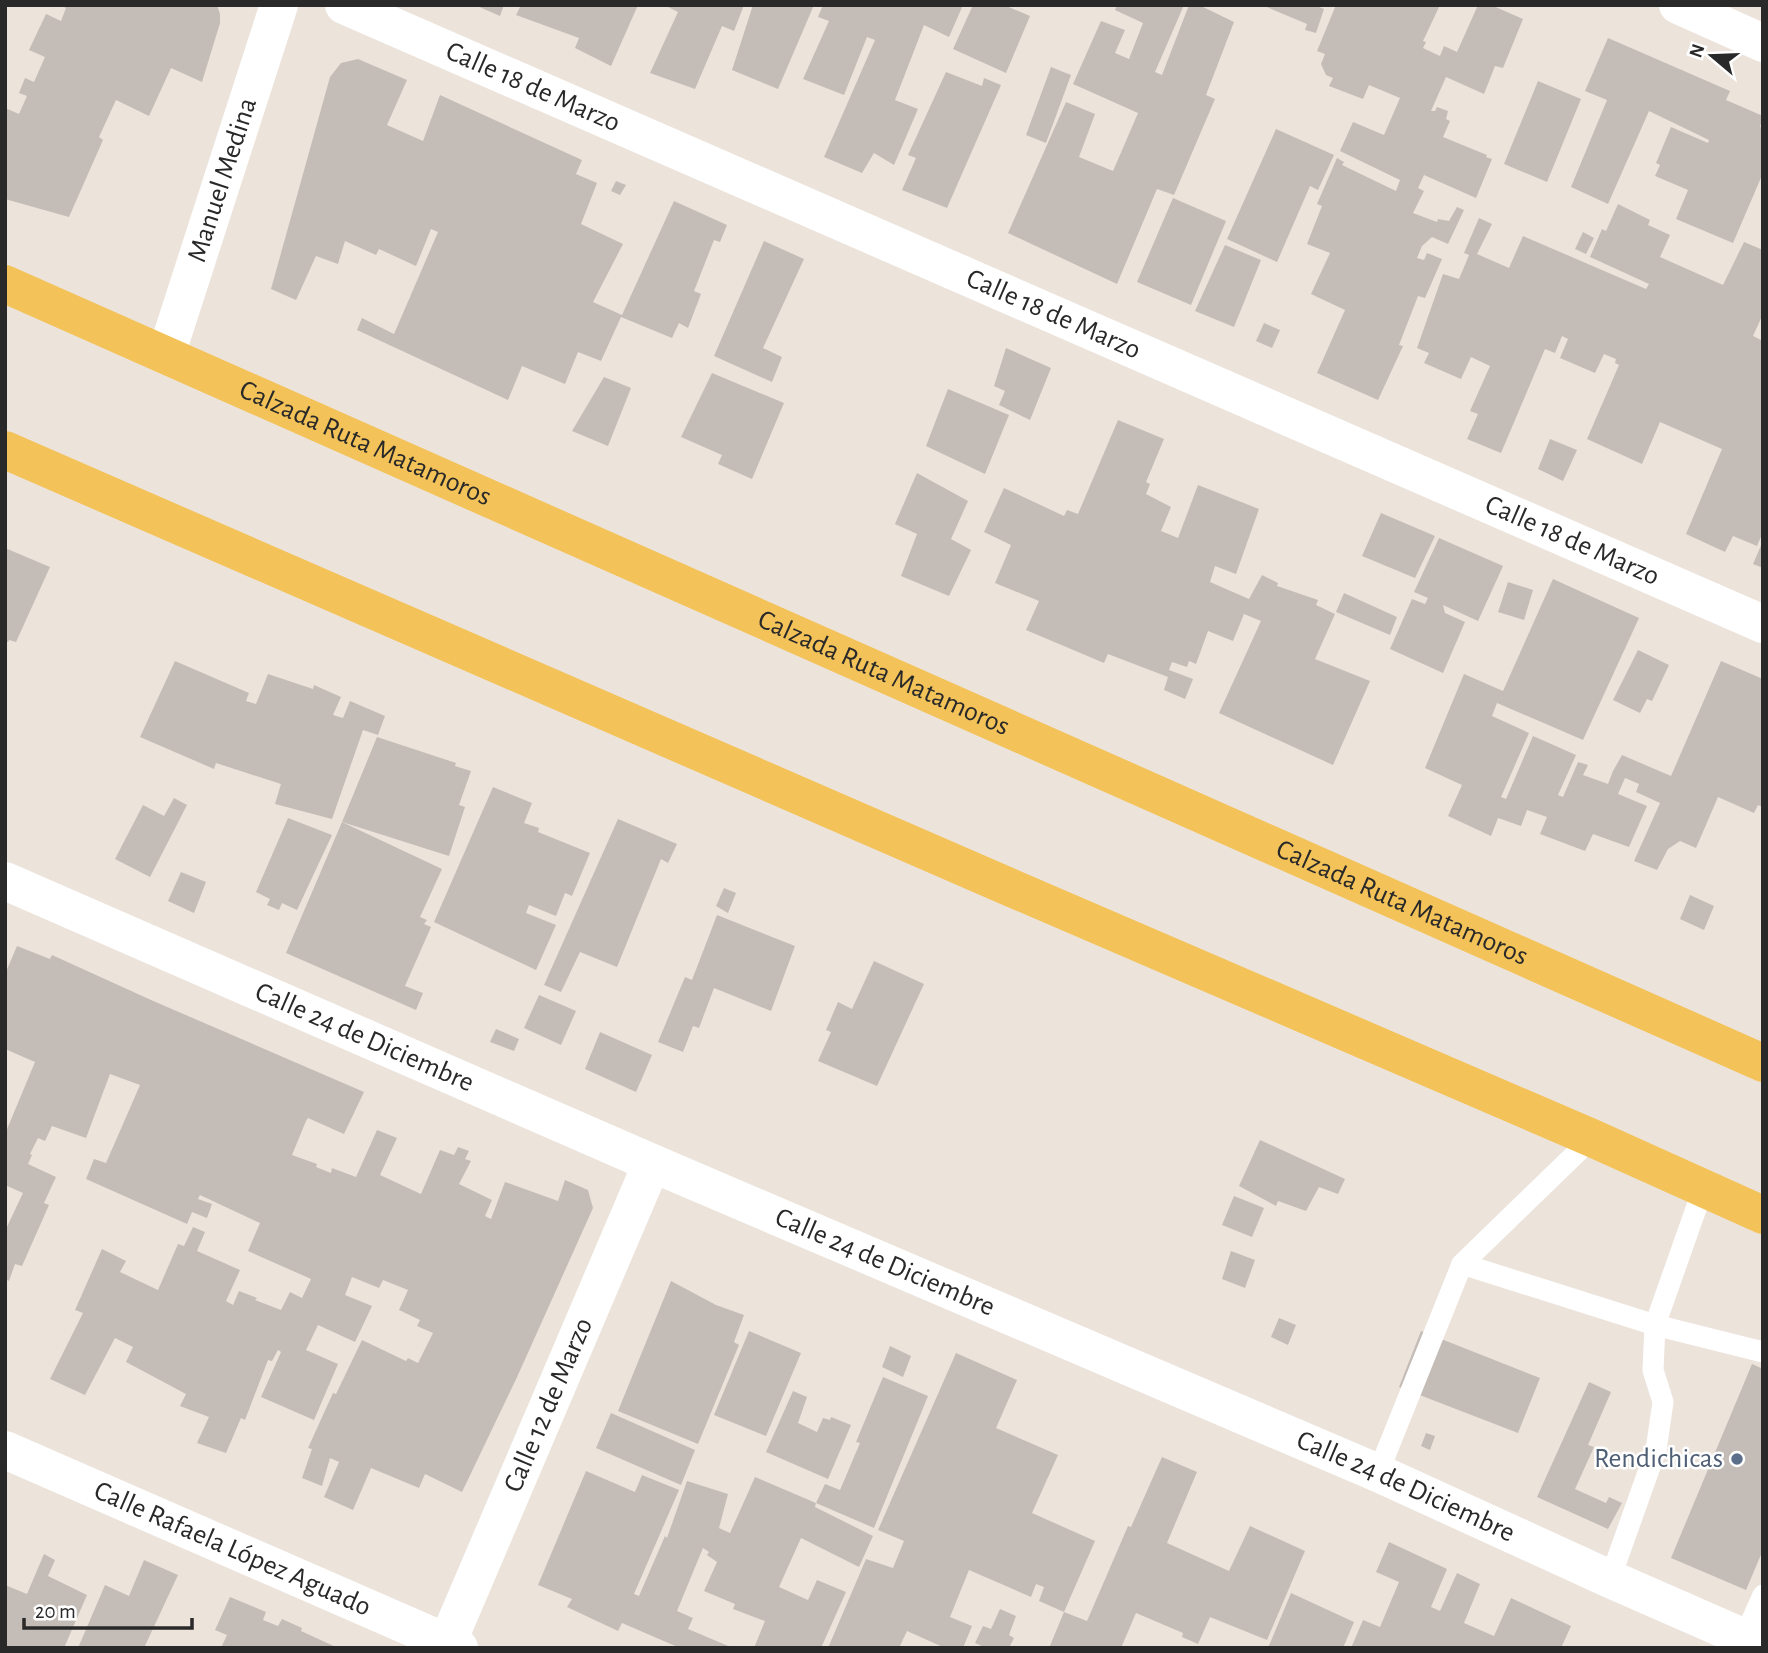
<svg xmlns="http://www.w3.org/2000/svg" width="1768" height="1653" viewBox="0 0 1768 1653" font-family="'Alegreya Sans',sans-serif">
<rect width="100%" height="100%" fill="#ece3db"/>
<g fill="#c4bdb7">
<polygon points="60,5 217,5 220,14 220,23 202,82 171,68 149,116 116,100 99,137 103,140 69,217 5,199 5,108 19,114 27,96 19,93 25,78 34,82 45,57 29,50 46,14 61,21 66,8"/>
<polygon points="475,5 504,5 500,16"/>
<polygon points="521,5 638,5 611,66 575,48 579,38 516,15"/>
<polygon points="664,5 744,5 734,31 722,26 695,89 650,73 678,12"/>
<polygon points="753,5 814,5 778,89 732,70"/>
<polygon points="823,5 963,5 949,37 924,25 895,100 918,109 894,165 874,153 862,173 824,157 875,40 867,37 844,95 803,79 829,21 818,17"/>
<polygon points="973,5 1004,5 1030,16 1006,73 953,49"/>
<polygon points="1117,5 1184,5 1155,72 1162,75 1189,5 1199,5 1234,22 1206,95 1215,99 1174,195 1157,189 1117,284 1008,233 1066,102 1095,114 1079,157 1113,171 1138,113 1073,84 1101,21 1125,30 1115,53 1129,59 1143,23 1115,10"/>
<polygon points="1262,5 1314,5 1324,9 1316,33 1305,30 1307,24"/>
<polygon points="1336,5 1440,5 1423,41 1426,42 1423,48 1440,56 1444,46 1457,52 1478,5 1491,5 1523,19 1503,68 1495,66 1484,94 1446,77 1431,111 1435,111 1437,107 1448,111 1446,119 1450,121 1443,137 1487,155 1486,157 1492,159 1476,198 1424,175 1418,188 1424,191 1413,213 1437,222 1438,219 1449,221 1457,207 1464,210 1448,244 1432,237 1422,246 1417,258 1424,260 1427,253 1442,259 1425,298 1418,296 1399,345 1403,346 1378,400 1317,373 1345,310 1311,294 1330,253 1307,244 1322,206 1317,204 1337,158 1344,162 1342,165 1396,191 1400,180 1340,151 1353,122 1384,135 1400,98 1369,85 1363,99 1329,86 1333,78 1326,75 1321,64 1325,54 1317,51"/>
<polygon points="1608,38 1730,91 1726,100 1763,116 1760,127 1763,128 1763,173 1733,243 1676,219 1688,190 1655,176 1660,165 1656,163 1671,127 1708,143 1709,140 1649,111 1608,204 1571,187 1607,100 1585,91"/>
<polygon points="358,59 407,80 387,125 423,141 440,95 582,160 576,174 597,183 581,224 623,244 593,302 622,315 674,201 727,225 720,242 714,240 694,291 701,294 688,328 679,323 672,338 621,317 601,361 578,352 565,384 522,366 508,400 357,330 362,318 394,334 438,232 431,229 416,266 379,249 376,255 345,241 338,264 316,256 296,300 271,289 330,77 341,63"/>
<polygon points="1051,67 1071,75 1046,143 1026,135"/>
<polygon points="946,72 982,86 984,78 1001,85 947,208 902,190 916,158 908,155"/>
<polygon points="1538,81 1581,99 1547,182 1504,164"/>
<polygon points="1276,129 1334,155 1318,190 1310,186 1277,262 1227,239"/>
<polygon points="616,181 626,185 620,195 611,191"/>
<polygon points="1173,198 1226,221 1191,305 1137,282"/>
<polygon points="1618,204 1650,220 1648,225 1670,235 1660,257 1723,285 1744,242 1763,250 1763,314 1753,336 1763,341 1763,532 1757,546 1733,536 1725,552 1686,534 1722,449 1660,422 1642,464 1587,439 1619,365 1615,363 1616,359 1604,354 1595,373 1560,358 1568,339 1562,336 1555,353 1545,349 1501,453 1467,439 1478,414 1470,411 1490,366 1471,357 1461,379 1424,363 1429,353 1417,348 1443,274 1459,279 1469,255 1464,253 1479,218 1492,224 1477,254 1509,268 1523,236 1646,289 1649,284 1590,257 1602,229 1606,231"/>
<polygon points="1583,232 1594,238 1586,254 1575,249"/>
<polygon points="764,241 804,259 763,348 782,357 772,382 714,356"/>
<polygon points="1225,245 1261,260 1234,327 1195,311"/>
<polygon points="1264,323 1280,330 1272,348 1256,341"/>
<polygon points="1006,348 1051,368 1030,420 999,405 1005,391 994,386"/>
<polygon points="712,373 784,403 752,479 718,464 722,455 681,437"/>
<polygon points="604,377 631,388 608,446 572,431"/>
<polygon points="948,389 1009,415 985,474 926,446"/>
<polygon points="1118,420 1164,439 1146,482 1150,484 1146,494 1171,507 1161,531 1178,538 1198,485 1259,509 1236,574 1215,566 1210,582 1249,599 1262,575 1278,583 1277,586 1318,600 1316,605 1335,614 1315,659 1370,681 1333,765 1219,713 1261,621 1244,614 1233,641 1208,631 1196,664 1189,661 1187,667 1172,662 1169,670 1193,679 1185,699 1164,690 1168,677 1108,654 1104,663 1026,630 1039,601 995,583 1011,545 984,532 1004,488 1064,516 1067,510 1078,514"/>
<polygon points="1550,439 1577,450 1563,481 1538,469"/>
<polygon points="917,473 968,501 951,539 971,550 949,596 901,576 917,534 895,524"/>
<polygon points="1381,513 1435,536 1415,578 1362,556"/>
<polygon points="1439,538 1503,566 1478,621 1443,605 1445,613 1465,622 1443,673 1390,649 1412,599 1425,604 1428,598 1414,592"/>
<polygon points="1763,541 1763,568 1753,564"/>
<polygon points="5,548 50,567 16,642 9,640 8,642 5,641"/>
<polygon points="1553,579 1639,618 1583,740 1497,703 1492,716 1529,733 1501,797 1506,799 1533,736 1576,755 1558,795 1563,797 1578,762 1588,765 1583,775 1608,784 1613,771 1622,755 1671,776 1721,661 1763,679 1763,807 1758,805 1754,813 1718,797 1696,848 1680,841 1668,849 1657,870 1634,861 1660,803 1636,792 1639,784 1625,778 1618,794 1647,806 1629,847 1593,834 1585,851 1540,834 1547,817 1527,810 1521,826 1498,818 1491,836 1448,816 1462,785 1425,768 1464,674 1503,691"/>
<polygon points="1508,582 1533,590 1524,620 1498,612"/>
<polygon points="1344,593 1397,617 1390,635 1336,612"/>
<polygon points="1638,650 1669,665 1652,701 1647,699 1640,713 1613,700"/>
<polygon points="175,661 249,693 246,701 256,704 268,674 313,689 314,685 341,697 333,715 343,718 350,701 385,716 378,735 363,730 332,819 275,804 281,784 216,763 214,769 140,737"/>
<polygon points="377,737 456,763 455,766 471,771 459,805 465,807 449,856 342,822"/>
<polygon points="493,787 532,803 524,823 539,828 538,832 590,853 572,896 565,893 556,916 529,905 526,913 556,925 536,970 434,922"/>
<polygon points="174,798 187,805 150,877 115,859 143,805 164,816"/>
<polygon points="288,818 332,835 297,910 282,903 279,910 267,905 270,899 256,892"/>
<polygon points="618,819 677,844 668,863 661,859 617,967 580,952 561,992 544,985"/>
<polygon points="342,822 442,869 420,917 427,920 424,924 431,927 405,986 423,993 416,1010 286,953"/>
<polygon points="181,872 206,882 194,913 168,901"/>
<polygon points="724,888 736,893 728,913 716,906"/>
<polygon points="1690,895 1714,906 1704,930 1680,919"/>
<polygon points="717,915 795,946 771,1011 714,988 699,1028 693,1026 683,1052 658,1042 685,977 692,980"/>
<polygon points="17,946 50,959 52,955 151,1000 364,1092 344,1134 308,1118 306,1121 292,1155 317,1164 316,1167 331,1173 332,1168 356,1177 377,1130 397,1138 380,1175 421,1194 440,1150 454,1155 458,1147 469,1151 465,1159 471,1161 459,1184 492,1200 485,1216 491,1219 505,1182 558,1201 565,1180 588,1190 593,1208 518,1375 462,1492 425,1474 419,1488 371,1468 353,1510 324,1497 339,1462 330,1458 322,1486 302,1478 312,1449 308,1448 333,1393 336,1394 362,1340 406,1361 408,1358 418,1363 433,1333 417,1326 420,1320 399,1310 408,1290 383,1280 379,1288 352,1277 345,1295 372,1306 355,1342 318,1325 306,1350 338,1364 314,1420 261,1397 281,1352 278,1350 272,1361 268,1360 245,1420 241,1418 226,1453 197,1443 209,1417 180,1406 186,1394 126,1362 133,1347 115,1338 85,1395 50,1379 83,1313 75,1310 102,1249 126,1261 120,1272 158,1290 178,1244 184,1246 193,1227 205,1232 197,1251 240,1270 226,1301 233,1305 239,1291 257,1298 255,1300 281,1310 290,1292 302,1298 311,1279 248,1251 260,1223 200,1195 198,1199 212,1204 207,1218 192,1212 187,1224 86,1179 94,1159 106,1163 140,1085 110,1074 86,1138 52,1126 45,1141 38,1138 30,1154 32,1155 28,1164 56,1177 44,1203 49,1205 22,1266 15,1264 9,1281 5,1279 5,1231 23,1193 5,1185 5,1134 35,1062 5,1049 5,974"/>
<polygon points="874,961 924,984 877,1086 818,1061 831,1032 826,1030 838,1002 852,1009"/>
<polygon points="539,995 576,1011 561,1045 524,1028"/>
<polygon points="496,1029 519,1039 514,1051 490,1042"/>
<polygon points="600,1032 652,1055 636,1092 585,1069"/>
<polygon points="1260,1140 1345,1179 1338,1194 1319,1187 1306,1211 1278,1201 1276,1206 1239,1186"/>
<polygon points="1234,1196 1264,1208 1252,1237 1222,1225"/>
<polygon points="1231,1251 1255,1260 1245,1288 1222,1279"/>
<polygon points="671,1281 716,1305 744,1315 734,1342 739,1345 698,1444 618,1411"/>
<polygon points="1279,1318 1296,1325 1288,1345 1271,1337"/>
<polygon points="749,1331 801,1353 766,1436 714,1415"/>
<polygon points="1421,1331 1540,1378 1518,1433 1399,1387"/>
<polygon points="890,1346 911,1356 903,1377 882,1367"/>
<polygon points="956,1353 1017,1380 996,1428 1058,1455 1032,1513 1095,1541 1064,1612 1039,1601 1044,1587 1036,1584 1031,1597 969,1570 950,1617 972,1626 963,1648 945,1648 907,1631 899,1648 828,1648 866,1559 893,1568 904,1541 878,1530"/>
<polygon points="1752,1364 1763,1369 1763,1550 1746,1590 1671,1558"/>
<polygon points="883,1377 928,1396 874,1528 816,1503 825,1484 840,1490 860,1443 856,1442"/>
<polygon points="1589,1382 1611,1392 1588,1445 1594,1447 1575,1489 1606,1503 1609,1497 1622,1503 1608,1529 1537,1497"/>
<polygon points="793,1391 807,1397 798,1423 817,1432 823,1418 830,1420 831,1417 851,1425 828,1479 766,1452"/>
<polygon points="611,1413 695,1450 681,1485 596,1448"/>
<polygon points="1426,1433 1435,1436 1430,1450 1421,1446"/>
<polygon points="1162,1457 1197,1472 1167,1543 1229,1571 1250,1526 1305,1551 1267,1640 1210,1617 1198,1644 1182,1637 1183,1633 1136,1613 1121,1648 1049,1648 1064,1612 1087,1621 1128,1526 1131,1527"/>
<polygon points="586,1471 635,1492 642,1475 679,1490 634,1594 639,1596 665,1536 667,1538 687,1481 728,1494 719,1528 730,1533 755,1477 816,1503 815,1507 873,1536 859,1567 801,1538 779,1587 808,1600 817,1580 846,1592 821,1648 754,1648 765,1621 733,1609 735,1604 704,1591 717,1562 707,1555 709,1552 703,1548 677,1611 693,1618 688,1629 733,1648 680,1648 622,1623 618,1631 567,1607 572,1599 538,1585"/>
<polygon points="1389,1542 1447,1569 1431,1607 1440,1611 1457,1573 1480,1584 1464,1623 1494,1636 1511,1598 1571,1626 1561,1648 1351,1648 1363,1620 1380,1627 1399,1582 1376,1572"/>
<polygon points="44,1554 55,1560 48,1576 87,1595 64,1648 5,1648 5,1585 27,1594"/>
<polygon points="144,1560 178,1575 144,1648 78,1648 105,1585 129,1596"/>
<polygon points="1291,1593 1354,1622 1343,1648 1268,1648"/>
<polygon points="230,1597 266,1612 263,1620 278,1626 282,1619 302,1628 301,1631 338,1648 221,1648 227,1635 215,1630"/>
<polygon points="1000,1609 1016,1616 1009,1635 1014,1638 1009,1648 986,1648 975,1643 983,1626 991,1629"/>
</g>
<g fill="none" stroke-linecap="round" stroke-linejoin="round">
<g stroke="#fff" stroke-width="21">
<polyline points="1462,1264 1655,1325 1763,1352"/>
<polyline points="1378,1473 1462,1264 1592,1138"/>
<polyline points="1610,1579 1656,1450 1663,1402 1653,1370 1655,1325 1703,1189"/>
<polyline points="1744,1638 1763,1595"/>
</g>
<g stroke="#fff" stroke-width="38">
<path id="s1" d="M344,5L1763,624"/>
<polyline points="1678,5 1763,43"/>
<path id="s2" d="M166,355L279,5"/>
<path id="s3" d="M5,881L652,1163L1378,1473L1610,1579L1763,1646"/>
<path id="s4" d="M5,1450L459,1648"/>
<path id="s5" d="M445,1648L652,1163"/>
</g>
<g stroke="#f3c359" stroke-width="38">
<path id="s6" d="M5,284L1763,1063"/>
<polyline points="5,450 1000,883 1592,1138 1763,1215"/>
</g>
</g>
<circle fill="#5c6f8a" stroke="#fff" stroke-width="2.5" cx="1737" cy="1459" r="7"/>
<g text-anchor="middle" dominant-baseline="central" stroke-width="5" stroke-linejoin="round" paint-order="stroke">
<g font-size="28" fill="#292929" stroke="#fff">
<text stroke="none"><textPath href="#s1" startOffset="206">Calle 18 de Marzo</textPath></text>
<text stroke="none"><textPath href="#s2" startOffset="184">Manuel Medina</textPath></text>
<text stroke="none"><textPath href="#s1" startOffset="774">Calle 18 de Marzo</textPath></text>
<text stroke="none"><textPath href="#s6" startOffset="394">Calzada Ruta Matamoros</textPath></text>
<text stroke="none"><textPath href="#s1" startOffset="1340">Calle 18 de Marzo</textPath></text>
<text stroke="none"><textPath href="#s6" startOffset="961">Calzada Ruta Matamoros</textPath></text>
<text stroke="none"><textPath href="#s6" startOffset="1528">Calzada Ruta Matamoros</textPath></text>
<text stroke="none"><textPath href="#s3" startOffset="392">Calle 24 de Diciembre</textPath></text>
<text stroke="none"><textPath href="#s3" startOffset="959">Calle 24 de Diciembre</textPath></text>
<text stroke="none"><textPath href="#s5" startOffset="264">Calle 12 de Marzo</textPath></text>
<text stroke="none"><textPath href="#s3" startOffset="1526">Calle 24 de Diciembre</textPath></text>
<text stroke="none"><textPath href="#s4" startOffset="248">Calle Rafaela López Aguado</textPath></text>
</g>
<g font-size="28" fill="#4e5e75" stroke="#fff" text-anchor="end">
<text x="1723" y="1459">Rendichicas</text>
</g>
</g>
<rect width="1768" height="1653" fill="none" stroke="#292929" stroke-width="14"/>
<g transform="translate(1712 56) rotate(289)" stroke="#ffffff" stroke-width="5" paint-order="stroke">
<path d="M0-5L12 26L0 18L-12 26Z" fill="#292929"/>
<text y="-10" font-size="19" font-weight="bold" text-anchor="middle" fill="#292929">N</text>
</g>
<path d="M24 1618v10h168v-10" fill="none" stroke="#292929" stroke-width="3.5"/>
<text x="35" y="1618" font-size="21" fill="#292929" stroke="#ffffff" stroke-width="5" paint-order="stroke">20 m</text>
</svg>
